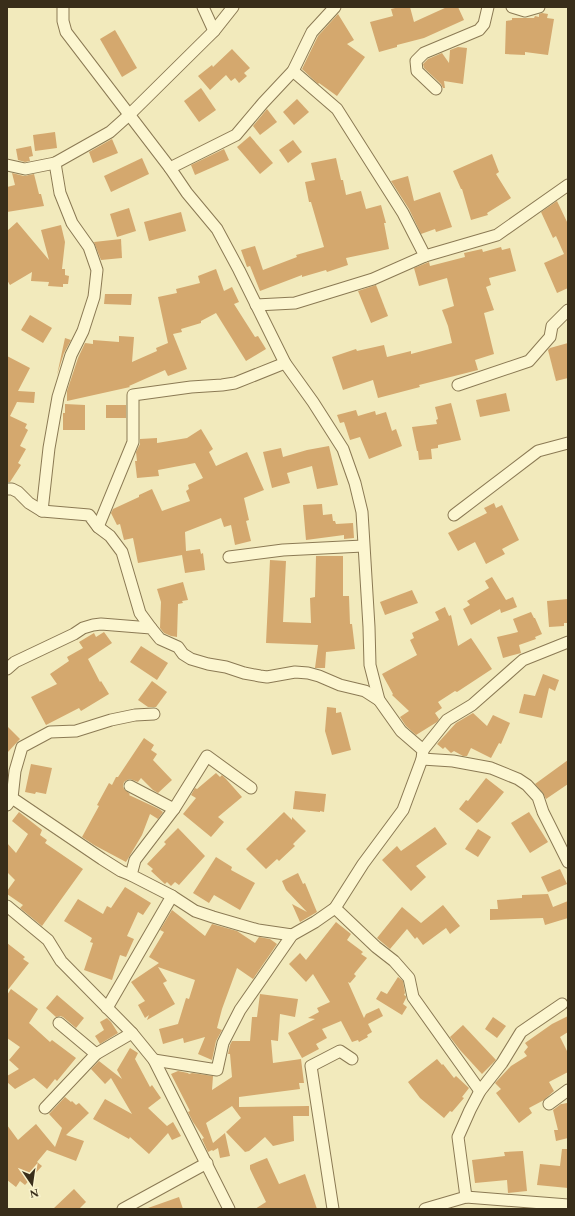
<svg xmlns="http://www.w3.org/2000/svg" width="575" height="1216" viewBox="0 0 575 1216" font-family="Spectral,serif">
<rect width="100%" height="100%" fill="#f2eabc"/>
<g fill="#d4a86e">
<polygon points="399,7 410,7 414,22 447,7 458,7 464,20 424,38 397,45 397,47 379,52 370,22 393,16 391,9"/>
<polygon points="542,13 548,14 547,18 554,19 548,55 525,52 525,55 505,54 506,21 512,20 512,18 534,18 535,16 539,17 539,14"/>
<polygon points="338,14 354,40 347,44 365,57 337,96 319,83 318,84 302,69 318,36"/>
<polygon points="115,30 137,68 122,77 100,39"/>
<polygon points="458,47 467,48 463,84 444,81 445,88 443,88 441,84 424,68 423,64 428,59 442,53 449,63 450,50"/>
<polygon points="232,49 250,68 244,73 247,76 239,83 235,78 231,81 226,75 210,90 198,76 212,65 213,67"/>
<polygon points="201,88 216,110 199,122 184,101"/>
<polygon points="297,99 309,112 294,125 283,112"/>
<polygon points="267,109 277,122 260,135 253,126"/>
<polygon points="55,132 57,148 35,151 33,135"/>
<polygon points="250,136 273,163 260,174 237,147"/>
<polygon points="112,139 118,153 93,163 89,152"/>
<polygon points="293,140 302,152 288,163 279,150"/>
<polygon points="31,146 33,156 29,157 30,161 25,162 18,160 16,149"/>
<polygon points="224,149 229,160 195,175 191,165"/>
<polygon points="492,154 499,172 496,174 511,198 487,213 488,215 471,220 462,189 461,189 453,171"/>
<polygon points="142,158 149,174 111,192 104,176"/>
<polygon points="336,158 341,180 343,180 346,195 361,191 366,209 381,205 386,223 384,223 389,249 346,258 348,265 327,272 326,270 302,277 302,275 260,291 250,266 247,267 241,250 255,246 263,270 297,257 296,255 324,247 311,202 309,202 305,182 315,180 311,163"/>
<polygon points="12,173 24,176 34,174 39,194 41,194 44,206 7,212 7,187 15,185"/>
<polygon points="408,176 414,201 440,192 452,227 436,232 435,229 421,234 409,209 391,181"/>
<polygon points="557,201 568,224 568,288 557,293 544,263 564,254 556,236 553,238 541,212"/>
<polygon points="129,208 136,231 117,237 110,214"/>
<polygon points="181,212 186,231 149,241 144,222"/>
<polygon points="17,222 49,260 41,230 61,225 65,242 62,269 65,269 65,275 69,276 68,284 63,284 63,287 48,286 49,282 31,281 32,272 10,285 7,280 7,231"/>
<polygon points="121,239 122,258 101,260 94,242"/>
<polygon points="501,247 502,250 510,248 516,271 489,278 491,285 486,287 494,310 484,313 494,354 475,360 478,370 419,385 420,387 378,398 373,380 343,390 332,357 356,349 357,351 384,345 387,357 411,351 411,354 452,343 448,326 442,310 454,306 447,278 419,286 414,268 429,262 430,266 465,257 464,253 482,249 483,252"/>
<polygon points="216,269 224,291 232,287 239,302 234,304 255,337 258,336 266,349 246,361 216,313 201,321 201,323 181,329 182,332 173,334 187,369 168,376 165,370 129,386 130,387 67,401 67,391 78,358 85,343 93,344 93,340 119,342 119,336 134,337 132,362 157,351 156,348 168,343 158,297 177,293 176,289 200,283 198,276"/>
<polygon points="376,285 388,316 371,323 358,291"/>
<polygon points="105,294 132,294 131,305 104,304"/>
<polygon points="30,315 52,328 43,343 21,330"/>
<polygon points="65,338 71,340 64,353 57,375"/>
<polygon points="568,343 568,378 556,381 548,350 550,348"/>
<polygon points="7,356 30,368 18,391 35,392 34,403 17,402 10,416 27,424 25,428 28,430 20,446 26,449 18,463 21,465 10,482 7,482"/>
<polygon points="506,393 510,411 480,417 476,400"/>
<polygon points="451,403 461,440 438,445 438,448 431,449 432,459 419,460 418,451 417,451 412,427 437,424 436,420 438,419 435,407"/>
<polygon points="65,404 85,405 85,430 63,430 63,413 65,413"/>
<rect x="106" y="405" width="20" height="13"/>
<polygon points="356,410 358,416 375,411 376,415 386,412 392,431 396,429 402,446 369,459 360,437 350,440 344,422 340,423 337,415"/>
<polygon points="201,429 213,449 209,452 216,466 247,452 264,490 244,498 249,520 246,521 251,541 235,545 231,525 224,527 221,518 185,532 186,551 200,549 201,554 203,553 205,570 185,573 182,555 138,563 133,538 124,540 120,524 117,525 111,513 113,509 139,497 139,495 152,489 162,511 190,501 186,491 189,489 188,485 203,478 195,463 158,470 159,476 137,478 135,461 137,461 136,452 140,444 140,439 157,438 157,443 187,438"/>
<polygon points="329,446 338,485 317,489 312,466 287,473 290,483 272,488 263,452 281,448 283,457 307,450"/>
<polygon points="494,503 496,508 502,505 519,540 502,549 505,554 486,564 475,542 458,551 448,533 487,513 484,508"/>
<polygon points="322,504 323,515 332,514 333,521 335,521 336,524 353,523 354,538 344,539 344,535 306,540 303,505"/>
<polygon points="316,556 343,556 343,596 349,596 350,624 352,624 355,649 326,652 325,668 315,668 318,645 266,643 270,560 286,561 283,622 311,623 310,598 315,597"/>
<polygon points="492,577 506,600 513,597 517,607 501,613 500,609 471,625 463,609 470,605 467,601 489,588 485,581"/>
<polygon points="183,582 188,600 182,601 183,603 178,604 177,637 171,636 164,633 160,628 161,602 157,589"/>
<polygon points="412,590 418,603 385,615 380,602"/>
<polygon points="568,599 568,623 564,623 564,626 549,627 547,601"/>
<polygon points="445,607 449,616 451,615 458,646 471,638 492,669 457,692 455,691 438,702 442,708 435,713 439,719 437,722 416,735 406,726 400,717 409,711 392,695 393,694 382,674 417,655 410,640 414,638 412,633 439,620 435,612"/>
<polygon points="531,612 534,618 535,618 542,634 535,637 536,639 519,645 521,653 503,658 497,637 518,632 513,619"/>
<polygon points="104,632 112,643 88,659 100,682 101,681 109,694 81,711 79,708 46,725 31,697 57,684 50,674 69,661 67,657 83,648 79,642 94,633 96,637"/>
<polygon points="141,646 168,663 157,680 130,662"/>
<polygon points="543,674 559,680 555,691 549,688 542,718 519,713 524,694 535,696"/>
<polygon points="152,681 167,692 156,707 148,707 138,700"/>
<polygon points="327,707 336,708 336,713 341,712 351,750 332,755 325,731"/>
<polygon points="473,713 487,726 493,715 510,723 501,744 499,743 491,758 471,748 467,756 463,756 454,751 451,753 445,747 443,749 437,744 456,723"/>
<polygon points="7,726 20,739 7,753"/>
<polygon points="144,738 154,745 151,750 157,754 153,760 172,780 158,793 153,790 141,778 138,782 130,779 127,780 124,782 123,786 124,789 130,794 129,795 159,809 163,812 158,819 150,814 142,835 126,862 94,845 82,837 99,806 97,805 109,783 112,785 116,777 118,777"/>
<polygon points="568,760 568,784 546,799 543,793 535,784"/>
<polygon points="31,764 52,768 46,794 36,792 35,794 25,792"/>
<polygon points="216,773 220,777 222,775 226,779 242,797 218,817 224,822 211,837 183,814 196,798 191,795 195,788 197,789"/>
<polygon points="486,778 504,792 480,821 477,823 459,809 466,800 468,801"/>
<polygon points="295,791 326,794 324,812 320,811 320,812 293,809"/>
<polygon points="19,812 42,830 40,835 47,840 45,843 83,869 42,926 20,908 23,905 7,894 7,891 15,880 7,872 7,843 16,853 28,834 12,821"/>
<polygon points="284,812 292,820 292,817 306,831 293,844 295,846 279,861 277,859 266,869 246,849"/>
<polygon points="529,812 548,842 530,853 511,823"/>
<polygon points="435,827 447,844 416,866 426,877 411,891 382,860 397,846 401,851"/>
<polygon points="178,828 205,856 179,885 175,882 171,886 167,882 165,884 151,871 153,869 147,864 166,844 164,842"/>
<polygon points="478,829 491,837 478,857 465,849"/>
<polygon points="216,857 232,867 231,870 255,883 240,910 214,895 209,903 193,893"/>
<polygon points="560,869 567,884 548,892 541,877"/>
<polygon points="298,873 303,884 305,883 317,912 300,922 292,904 307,912 286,890 282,881"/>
<polygon points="125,887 151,903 143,915 138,912 127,936 134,939 126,957 120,955 112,980 84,970 93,943 90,942 92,938 64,921 78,899 103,914 107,906 111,908"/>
<polygon points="548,894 553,907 568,901 568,918 545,925 543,918 490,920 490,909 498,909 497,900 522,898 522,895"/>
<polygon points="443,905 460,926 450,934 446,928 423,945 417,937 415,939 407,929 390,949 377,938 402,907 421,923"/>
<polygon points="172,910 205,936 212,924 237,931 255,943 259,937 270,939 277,944 253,979 237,968 222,1009 217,1028 222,1030 216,1041 212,1060 198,1054 205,1037 184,1043 183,1038 163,1044 159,1029 178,1024 186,998 189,999 195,980 158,967 167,981 163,983 175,1004 147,1020 149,1015 145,1018 138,1005 145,1001 131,982 159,963 149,957 164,932 160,930"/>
<polygon points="336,922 351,934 347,940 363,952 361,954 367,958 354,974 356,976 350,983 348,982 364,1018 366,1014 379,1008 383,1016 368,1024 372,1032 367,1035 368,1037 359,1042 358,1040 352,1042 341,1021 322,1029 327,1038 316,1044 319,1049 302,1058 288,1033 315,1019 308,1018 319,1012 317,1008 330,1002 313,974 306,982 289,964 300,953 306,960"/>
<polygon points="7,943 25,957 23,959 29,963 7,991"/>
<polygon points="398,977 403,981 405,993 404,995 406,996 406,998 403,1004 407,1007 402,1015 376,999 381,991 387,994"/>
<polygon points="11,989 38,1009 29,1023 50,1042 52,1040 76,1058 57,1081 55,1079 47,1089 34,1078 15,1089 7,1082 7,1076 19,1069 9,1060 20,1047 7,1038 7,995"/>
<polygon points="260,994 298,999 295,1017 280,1014 278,1041 271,1040 273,1063 301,1059 304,1083 299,1083 300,1089 239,1097 239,1107 309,1106 309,1116 293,1116 294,1141 273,1146 265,1137 249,1151 245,1152 226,1132 241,1118 232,1106 206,1123 213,1143 225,1133 230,1156 220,1158 218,1148 213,1151 212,1150 208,1152 202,1139 204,1138 193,1122 188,1112 190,1111 171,1074 178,1071 188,1073 189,1074 192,1073 213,1076 212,1090 232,1077 230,1054 228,1054 230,1045 232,1041 250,1041 252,1017 257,1017"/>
<polygon points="57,995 84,1018 76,1028 63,1017 60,1016 56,1017 46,1008"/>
<polygon points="568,1016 568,1032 560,1037 568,1053 568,1072 549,1082 554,1091 544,1100 529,1108 532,1113 519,1123 496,1093 501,1089 495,1083 511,1066 527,1056 524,1052 528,1047 525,1043 552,1024"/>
<polygon points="493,1017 506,1026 497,1038 485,1029"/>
<polygon points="107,1018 111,1022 118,1033 100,1044 95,1036 104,1030 100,1022"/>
<polygon points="463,1025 496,1060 482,1074 460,1050 450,1037"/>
<polygon points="130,1048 138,1053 135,1059 150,1087 152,1085 161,1098 148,1108 167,1126 173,1122 181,1136 172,1140 168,1133 149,1154 130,1137 129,1139 93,1119 105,1099 132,1114 111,1078 105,1084 91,1069 99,1061 122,1079 117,1070"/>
<polygon points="437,1059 442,1065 443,1064 454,1078 456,1076 469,1088 462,1097 464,1098 452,1112 450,1111 444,1118 420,1098 408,1082"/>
<polygon points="65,1097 71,1102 72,1101 76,1105 79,1103 89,1113 66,1135 84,1141 76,1161 47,1150 37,1162 42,1166 25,1185 20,1181 16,1187 7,1180 7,1125 18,1140 36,1124 55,1147 62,1128 49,1114"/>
<polygon points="567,1103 568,1108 568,1138 556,1141 554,1130 558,1130 553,1110 561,1104 562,1104"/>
<polygon points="562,1149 568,1149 568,1188 537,1185 540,1164 560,1166"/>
<polygon points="523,1151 527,1191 508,1193 507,1180 475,1183 472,1160 505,1156 504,1152"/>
<polygon points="267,1158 279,1184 305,1174 317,1209 255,1209 266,1202 250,1169 250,1165"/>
<polygon points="74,1189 86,1202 79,1209 53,1209"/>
<polygon points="179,1197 183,1209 149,1209 148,1208"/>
</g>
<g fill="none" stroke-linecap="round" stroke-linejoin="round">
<g stroke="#8b7a54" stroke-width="13">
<g id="street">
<polyline points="63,7 63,21 66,32 170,168 187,193 217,229 239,270 285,363 313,402 343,449 355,483 362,512 369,627 370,665 379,700 401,731 423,750 422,759 403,810 363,864 335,908 315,922 292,935 240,1010 223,1043 217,1070 154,1060"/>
<polyline points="203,7 214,31"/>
<polyline points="512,7 525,11 539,7"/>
<polyline points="293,71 337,109 403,213 425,256"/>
<polyline points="436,89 417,71 416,61 424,53 479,30 484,24 488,7"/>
<polyline points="7,165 25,169 55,163 110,132 129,115 214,31 233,7"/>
<polyline points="170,168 236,135 263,103 293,71 312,32 335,7"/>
<polyline points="256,305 295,303 373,279 425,256 497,235 568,185"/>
<polyline points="458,385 529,361 550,337 552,326 568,310"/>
<polyline points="7,489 12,489 18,492 29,503 42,511 89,515 98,527 110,536 122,552 140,613 151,628"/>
<polyline points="42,511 49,448 58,397 71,355 83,331 94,297 97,270 89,247 72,223 60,193 55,163"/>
<polyline points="454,515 538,451 568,443"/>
<polyline points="98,527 133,442 133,395 191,387 222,385 235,383 285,363"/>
<polyline points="229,557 283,550 363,546"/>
<polyline points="7,669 15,662 74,634 83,628 93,625 101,624 151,628 160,639 178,647 183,654 191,659 208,664 226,667 244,673 260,676 267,677 295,672 308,673 319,676 340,685 365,691 379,700"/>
<polyline points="423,750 447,720 472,705 523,660 568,642"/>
<polyline points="422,759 453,761 491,768 518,779 527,785 538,797 543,812 568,862"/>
<polyline points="130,786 174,809 135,860 131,875 172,896"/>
<polyline points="12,798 102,859 121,871 131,875"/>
<polyline points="7,805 12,798 15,771 22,747 50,732 76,731 111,720 135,715 154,714"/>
<polyline points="174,809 207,756 251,788"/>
<polyline points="7,906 48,940 61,961 132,1033 154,1060 229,1209"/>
<polyline points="335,908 376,947 394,961 409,978 413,997 480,1091"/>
<polyline points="107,1008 172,896 195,911 213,917 258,930 292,935"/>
<polyline points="59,1023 96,1054"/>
<polyline points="549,1104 568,1090"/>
<polyline points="45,1108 96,1054 132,1033"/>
<polyline points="466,1197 458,1137 470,1110 480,1091 502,1063 521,1032 562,1004"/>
<polyline points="123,1209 207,1163"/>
<polyline points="333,1209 311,1066 340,1051 352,1059"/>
<polyline points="425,1209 466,1197 568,1205"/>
</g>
</g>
<use href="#street" stroke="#fcf6d0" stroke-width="11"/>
</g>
<rect width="575" height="1216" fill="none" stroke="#392e1a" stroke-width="16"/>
<g transform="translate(32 1184) rotate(167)" stroke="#f9f3cc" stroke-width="3" paint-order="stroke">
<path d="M0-3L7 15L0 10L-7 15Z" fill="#392e1a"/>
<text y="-6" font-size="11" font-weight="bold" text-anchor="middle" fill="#392e1a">N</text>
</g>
</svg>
